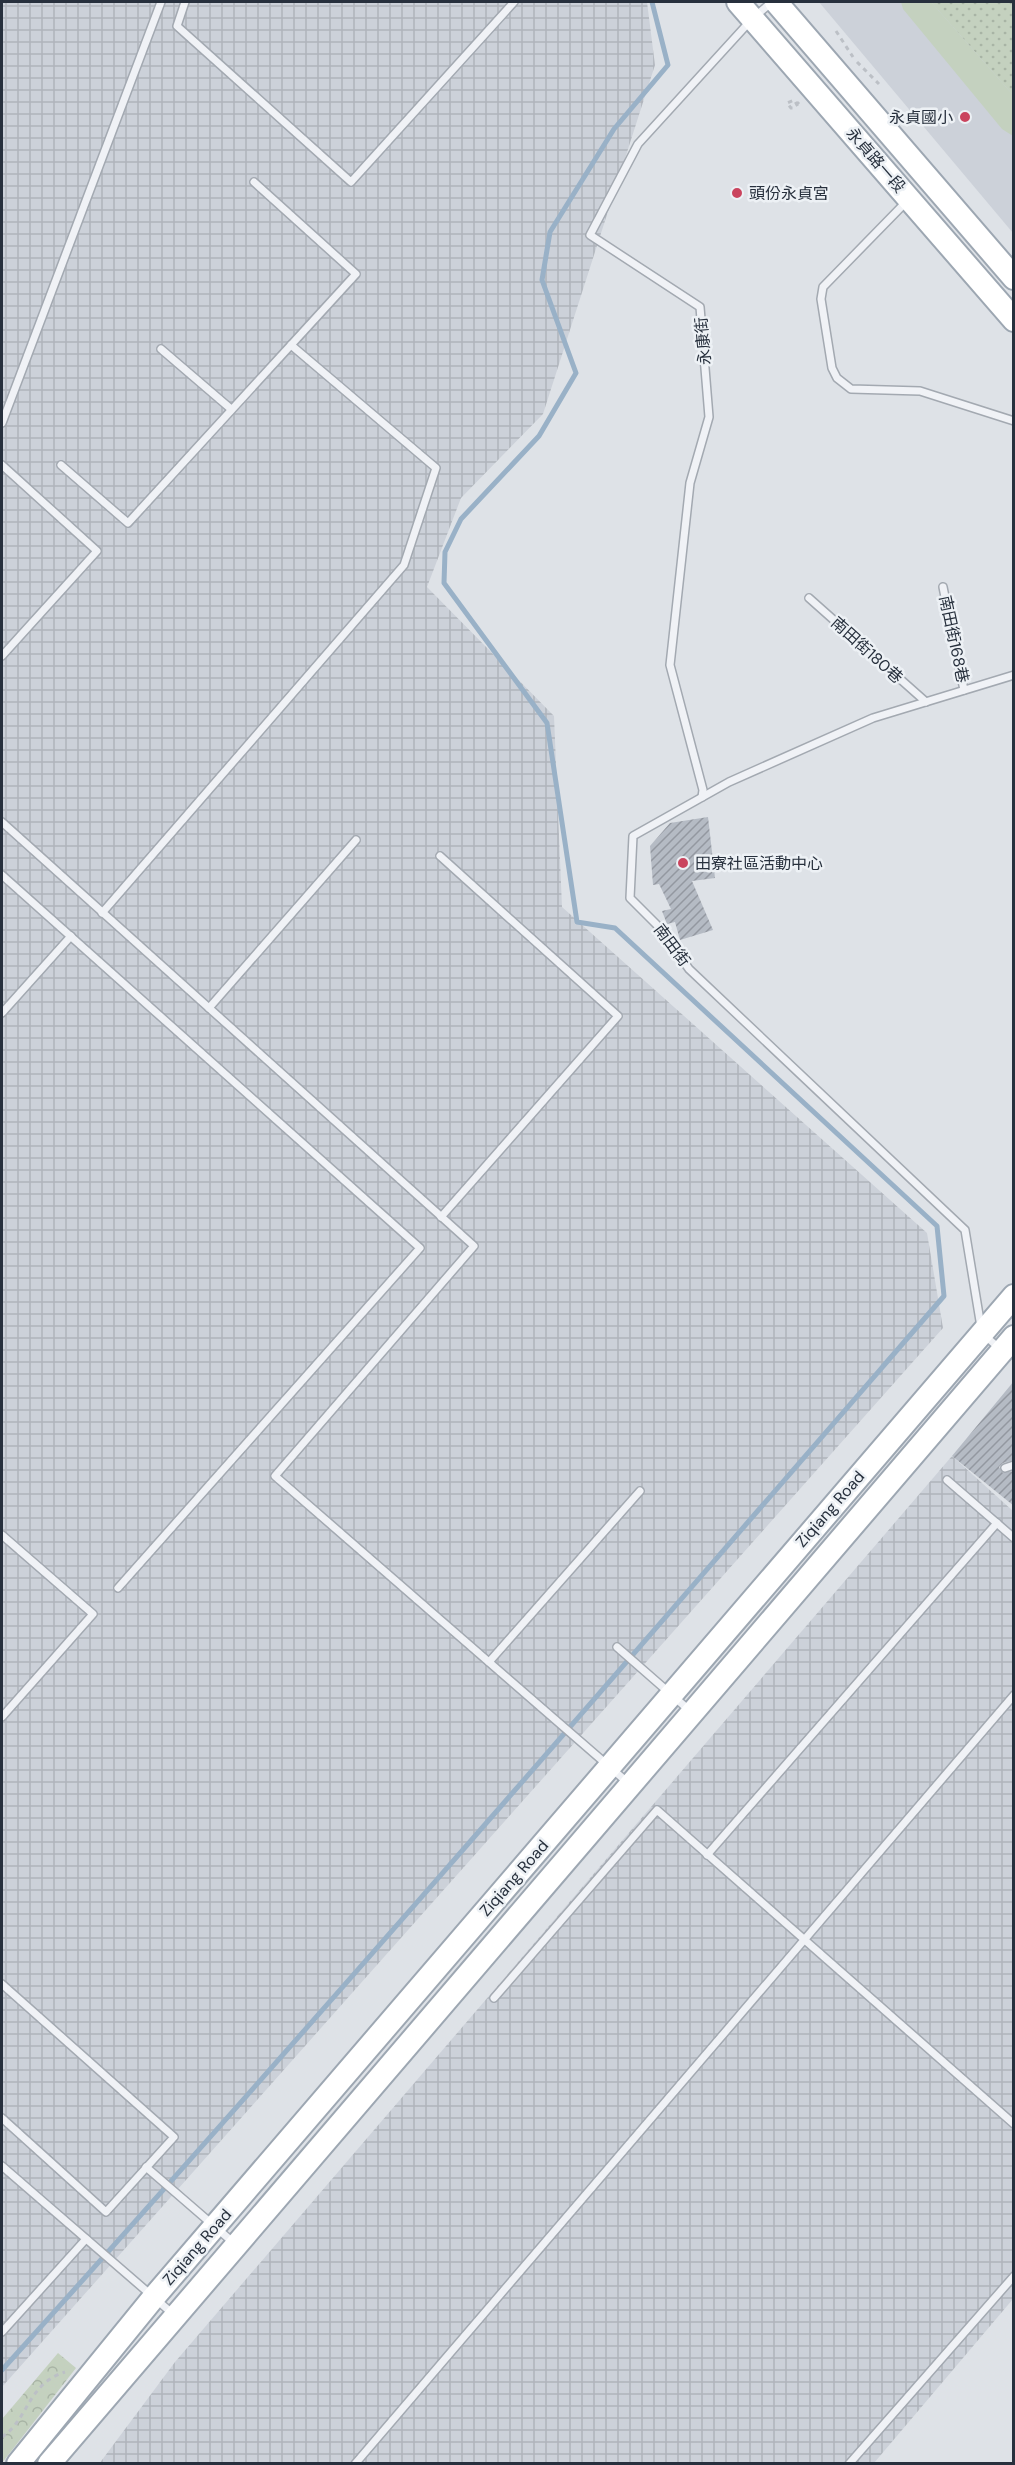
<svg xmlns="http://www.w3.org/2000/svg" width="1015" height="2465" viewBox="0 0 1015 2465" font-family="'DM Sans','Noto Sans TC',sans-serif">
<defs>
<pattern id="industrial-grid" width="8" height="8" patternUnits="userSpaceOnUse" patternTransform="scale(1.5)"><rect width="8" height="8" fill="#ccd1d9"/><path d="M0 4h8M4 0v8" fill="none" stroke="#afb4bb"/></pattern>
<pattern id="grass-dots" width="8" height="8" patternUnits="userSpaceOnUse" patternTransform="scale(1.5)"><rect width="8" height="8" fill="#c4d1bf"/><path d="M2 2h.1M6 6h.1" fill="none" stroke="#a8b4a5" stroke-width="1.8" stroke-linecap="round"/></pattern>
<pattern id="forest-crowns" width="20" height="18" patternUnits="userSpaceOnUse" patternTransform="scale(1.5)"><rect width="20" height="18" fill="#c4d1bf"/><path d="M2 6a3 3 0 1 1 6 0M12 15a3 3 0 1 1 6 0" fill="none" stroke="#a8b4a5"/></pattern>
<pattern id="building-hatch" width="6" height="6" patternUnits="userSpaceOnUse" patternTransform="scale(1.5)"><rect width="6" height="6" fill="#b5bbc4"/><path d="M-1 1l2-2M0 6l6-6M5 7l2-2" fill="none" stroke="#9398a0"/></pattern>
</defs>
<rect width="100%" height="100%" fill="#dee2e7"/>
<polygon fill="#ccd1d9" points="819,2 1013,2 1013,233"/>
<g fill="url(#industrial-grid)">
<polygon points="2,2 647,2 655,65 543,414 461,498 427,587 554,716 562,907 927,1233 943,1328 2,2387"/>
<polygon points="952,1456 1013,1511 1013,2299 874,2463 99,2464 175,2362"/>
</g>
<polygon fill="url(#grass-dots)" points="931,2 1013,2 1013,95"/>
<polygon fill="url(#forest-crowns)" points="58,2353 76,2368 2,2463 2,2419"/>
<polygon fill="#c4d1bf" points="901,2 931,2 1013,95 1013,136 1002,129 903,9"/>
<g fill="none" stroke-linecap="round" stroke-linejoin="round">
<path stroke="#99b1c7" stroke-width="5" d="M2,2370C321,2016 632,1656 944,1296L937,1226L615,928L577,922L547,723L444,583L445,552L461,519L539,436L576,373L542,280L550,232L614,129L668,65L652,2"/>
</g>
<g fill="url(#building-hatch)">
<polygon points="708,817 715,878 692,881 713,930 680,940 675,922 667,924 662,911 671,909 659,884 653,885 650,846 670,823"/>
<polygon points="1014,1381 1014,1460 1003,1463 999,1467 1003,1473 1014,1471 1014,1506 952,1456"/>
</g>
<g fill="none" stroke-linecap="round" stroke-linejoin="round">
<g stroke="#a3a9b1" stroke-width="10">
<g id="lane">
<polyline points="185,2 177,26 351,182 514,2"/>
<polyline points="907,201 823,287 821,299 832,368 837,378 851,389 920,391 1014,421"/>
<polyline points="161,349 231,409"/>
<polyline points="2,423 161,2"/>
<polyline points="2,465 97,551 2,656"/>
<polyline points="61,465 128,523 291,345"/>
<polyline points="943,587 964,690"/>
<polyline points="809,598 926,702"/>
<polyline points="702,797 703,790 670,665 690,483 709,417 700,307 590,235 638,144 753,18 772,2"/>
<polyline points="2,822 474,1246 275,1476 627,1782"/>
<polyline points="440,856 618,1016 441,1217"/>
<polyline points="2,875 420,1248 118,1588"/>
<polyline points="102,913 404,565 436,468 291,345 356,274 254,182"/>
<polyline points="209,1008 356,840"/>
<polyline points="2,1013 71,936"/>
<polyline points="1000,1349 982,1333 965,1230 689,969 660,928 630,898 633,836 729,782 873,718 1014,675"/>
<polyline points="1005,1468 1014,1465"/>
<polyline points="947,1480 1014,1538"/>
<polyline points="2,1535 93,1614 2,1717"/>
<polyline points="617,1647 689,1710"/>
<polyline points="489,1662 640,1491"/>
<polyline points="707,1855 997,1523"/>
<polyline points="2,1984 174,2137 106,2212 2,2118"/>
<polyline points="494,1998 657,1810 1014,2124"/>
<polyline points="2,2166 173,2314"/>
<polyline points="146,2167 235,2244"/>
<polyline points="2,2332 86,2239"/>
<polyline points="355,2464 1014,1695"/>
<polyline points="849,2464 1014,2276"/>
</g>
</g>
<g stroke="#9da7b2" stroke-width="26">
<g id="primary">
<polyline points="738,2 1014,320"/>
<polyline points="776,2 1014,278"/>
<polyline points="18,2464 154,2297 1014,1296"/>
<polyline points="49,2464 1014,1337"/>
</g>
</g>
<g stroke="#bcc0c6" stroke-width="3" stroke-dasharray="4.5 4.5" stroke-linecap="butt">
<polyline points="836,31 853,57"/>
<polyline points="857,62 879,84"/>
<path d="M799,102L793,108H791L787,103L794,100C796,102 797,106 799,108"/>
<path d="M2,2437C29,2419 27,2384 65,2372"/>
</g>
<use href="#lane" stroke="#f0f2f6" stroke-width="7"/>
<use href="#primary" stroke="#fff" stroke-width="22"/>
</g>
<g fill="#ca445e" stroke="#edf1f5" stroke-width="2">
<circle cx="965" cy="117" r="6"/>
<circle cx="737" cy="193" r="6"/>
<circle cx="683" cy="863" r="6"/>
</g>
<g text-anchor="middle" dominant-baseline="central" stroke-width="5" stroke-linejoin="round" paint-order="stroke">
<g font-size="16" fill="#27303d" stroke="#edf1f5" text-anchor="start">
<text x="953" y="117" text-anchor="end">永貞國小</text>
<text x="749" y="193">頭份永貞宮</text>
<text x="695" y="863">田寮社區活動中心</text>
</g>
<g font-size="16" fill="#27303d" stroke="#edf1f5">
<text transform="translate(876 160) rotate(49)">永貞路一段</text>
<text transform="translate(703 341) rotate(-95)">永康街</text>
<text transform="translate(954 639) rotate(78)">南田街168巷</text>
<text transform="translate(867 650) rotate(42)">南田街180巷</text>
<text transform="translate(672 945) rotate(53)">南田街</text>
<text transform="translate(830 1509) rotate(-49)">Ziqiang Road</text>
<text transform="translate(514 1878) rotate(-49)">Ziqiang Road</text>
<text transform="translate(197 2247) rotate(-49)">Ziqiang Road</text>
</g>
</g>
<rect width="1015" height="2465" fill="none" stroke="#27303d" stroke-width="6"/>
</svg>
